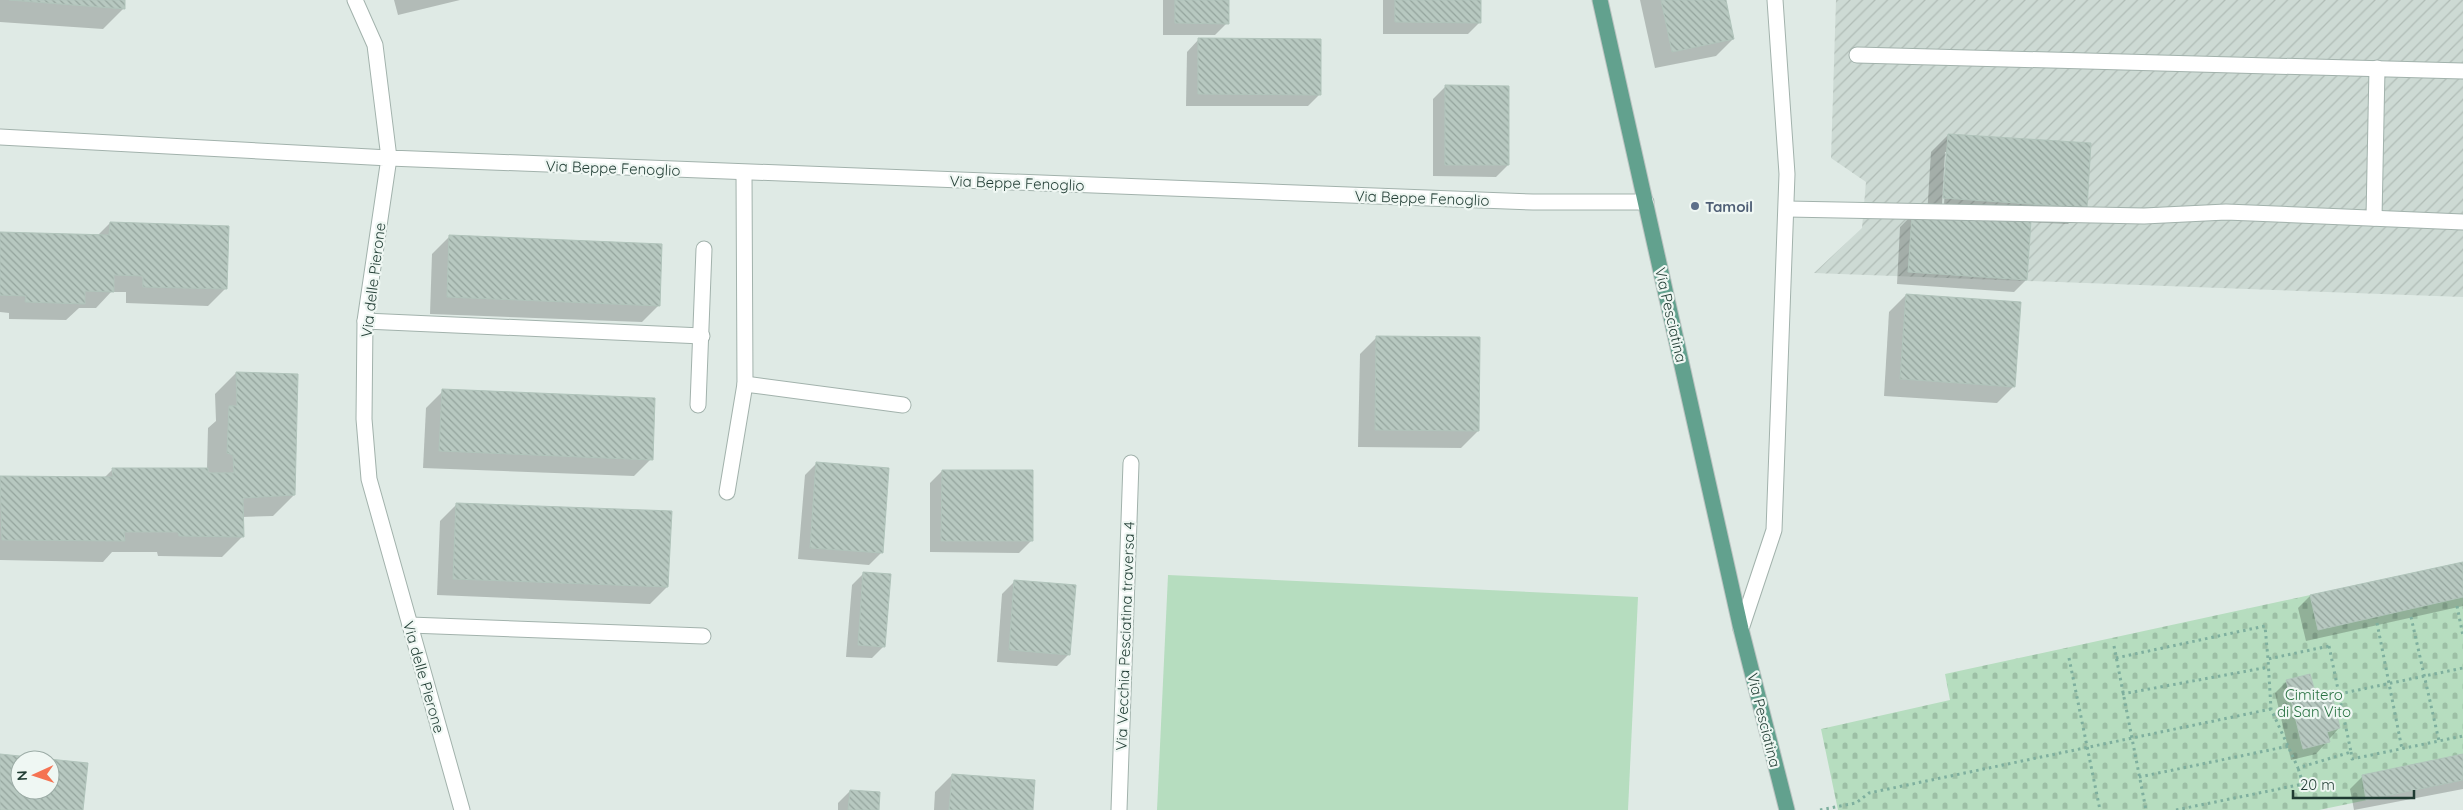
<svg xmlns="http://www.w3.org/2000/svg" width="2463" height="810" viewBox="0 0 2463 810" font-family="Quicksand,sans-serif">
<defs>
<pattern id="industrial-furrows" width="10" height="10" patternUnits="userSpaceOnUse" patternTransform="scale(1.25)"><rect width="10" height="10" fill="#cddad4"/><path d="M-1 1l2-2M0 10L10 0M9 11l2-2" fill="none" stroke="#b0bcb6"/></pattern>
<pattern id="cemetery-stones" width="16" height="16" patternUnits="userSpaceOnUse" patternTransform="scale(1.25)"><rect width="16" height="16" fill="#b6ddbf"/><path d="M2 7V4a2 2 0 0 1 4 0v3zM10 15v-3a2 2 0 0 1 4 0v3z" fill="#9cbfa5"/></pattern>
<pattern id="building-back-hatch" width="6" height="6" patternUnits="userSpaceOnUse" patternTransform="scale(1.25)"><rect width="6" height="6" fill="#b7c8c0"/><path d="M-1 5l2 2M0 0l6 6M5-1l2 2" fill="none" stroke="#94a49d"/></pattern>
</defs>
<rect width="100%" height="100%" fill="#dfeae5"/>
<polygon fill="url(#industrial-furrows)" points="1836,0 2463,0 2463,297 1814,273 1862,228 1866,182 1831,158"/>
<polygon fill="url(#cemetery-stones)" points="2463,562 2463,780 2319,810 1838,810 1821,729 1950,700 1945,674"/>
<polygon fill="#b6ddbf" points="1168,575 1638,597 1628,810 1157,810"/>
<g fill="#0003" fill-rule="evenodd">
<polygon points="0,0 124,0 124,8 103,29 0,22"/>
<polygon points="394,0 460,0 398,15"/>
<polygon points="1163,0 1227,0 1227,23 1215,35 1163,35"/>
<polygon points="1383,0 1480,0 1480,22 1468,34 1383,34"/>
<polygon points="1640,0 1725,0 1733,39 1716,56 1655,68"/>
<polygon points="1199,39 1320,94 1308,106 1186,106 1187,52"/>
<polygon points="1445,87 1508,165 1496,177 1433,176 1433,99"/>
<path d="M1948,135L2085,207L2068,224L2029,222L2026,280L2014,292L1897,284L1900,227L1912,215L1927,216L1931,152ZM1945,152H1948L1944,204H1942Z"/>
<polygon points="110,223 225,289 208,306 126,303 126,292 111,292 96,308 79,308 66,320 9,319 9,313 0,312 0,233 97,236"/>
<polygon points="449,237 659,305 642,322 430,314 432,254"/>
<polygon points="1906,295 2014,386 1997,403 1884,396 1889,312"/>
<polygon points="1377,337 1478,431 1461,448 1358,447 1360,354"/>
<polygon points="236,373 294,495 273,516 242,517 242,537 222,557 158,556 157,552 112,552 103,562 0,560 0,477 104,478 112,470 207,469 208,428 216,421 215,394"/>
<polygon points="443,391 651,459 634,476 423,468 426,408"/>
<polygon points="817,463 881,553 869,565 798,559 805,475"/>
<polygon points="942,471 1031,541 1019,553 930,552 930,483"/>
<polygon points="457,504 667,587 650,604 437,595 440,521"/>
<polygon points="2463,564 2463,606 2306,641 2298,608 2310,596"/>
<polygon points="864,573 884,646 872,658 846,657 852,585"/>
<polygon points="1014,582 1069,654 1057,666 997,662 1002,594"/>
<polygon points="2287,681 2315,696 2339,728 2316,754 2291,760 2275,693"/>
<polygon points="2463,755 2463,789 2354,810 2350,789 2362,777"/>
<polygon points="952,775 1032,810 934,810 935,792"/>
<polygon points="850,791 878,810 838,810 838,803"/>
</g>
<g fill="url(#building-back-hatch)" stroke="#b1c4bb" fill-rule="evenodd">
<polygon points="9,0 125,0 125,9"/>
<polygon points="1175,0 1229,0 1229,24 1175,23"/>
<polygon points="1395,0 1481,0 1481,23 1395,22"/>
<polygon points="1661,0 1726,0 1734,39 1672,52"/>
<polygon points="1198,38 1321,39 1321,95 1198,94"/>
<polygon points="1445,85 1509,86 1509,165 1445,165"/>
<polygon points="1948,134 2091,143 2087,208 1943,198"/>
<polygon points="1912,214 2031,221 2027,280 1908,272"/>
<polygon points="110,222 229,226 227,289 143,287 143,276 114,275 114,292 85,291 85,304 25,302 26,296 0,295 0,232 109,235"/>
<polygon points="449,235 662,244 660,306 447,297"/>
<polygon points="1906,294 2021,302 2015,387 1900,379"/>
<polygon points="1376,336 1480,337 1479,431 1375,430"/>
<polygon points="236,372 298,374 295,495 243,498 244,537 179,536 178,532 124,532 125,541 2,540 0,476 113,477 112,468 208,468 208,473 234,473 233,455 227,453 229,406 237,406"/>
<polygon points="442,389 655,398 653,460 439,451"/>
<polygon points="816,462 889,468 883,553 810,548"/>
<polygon points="942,470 1033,470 1033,541 941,541"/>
<polygon points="456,503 672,511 668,587 453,579"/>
<polygon points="2463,562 2463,597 2318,630 2310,595"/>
<polygon points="863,572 891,574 885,647 858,645"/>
<polygon points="1014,580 1076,585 1070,655 1009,650"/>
<polygon points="2310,674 2316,695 2331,691 2340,728 2327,732 2330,742 2303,749 2286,680"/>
<path d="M0,754L88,763L83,810H0ZM20,760H50V790H20Z"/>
<polygon points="2463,754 2463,780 2366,800 2362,775"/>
<polygon points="952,774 1035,780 1033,810 949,810"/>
<polygon points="850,790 880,792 879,810 848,810"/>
</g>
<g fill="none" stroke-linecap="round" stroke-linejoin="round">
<g stroke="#a2b2ac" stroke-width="17">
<g id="minor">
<polyline points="355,0 375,45 389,158 1533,202 1646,202"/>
<polyline points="1857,55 2463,71"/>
<polyline points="0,137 389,158 365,321 364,419 369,479 462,810"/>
<polyline points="1787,209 2144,216 2226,212 2463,222"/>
<polyline points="2374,218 2377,68"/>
<polyline points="365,321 702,336"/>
<polyline points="745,384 903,405"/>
<polyline points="698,405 704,249"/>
<polyline points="727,492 745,384 744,173"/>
<polyline points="410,625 703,636"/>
<polyline points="1741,629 1774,530 1787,174 1775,0"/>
<polyline points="1119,810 1131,463"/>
</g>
</g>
<g stroke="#bcc4c2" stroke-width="17">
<polyline id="major" points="1600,0 1741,629 1787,810"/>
</g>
<g stroke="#7eaf9e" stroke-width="3" stroke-dasharray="2.5 4" stroke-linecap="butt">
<polyline points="2457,606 2463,636"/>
<polyline points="2411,617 2439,741"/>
<polyline points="2377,623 2402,749"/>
<polyline points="2114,646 2146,810"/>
<polygon points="2329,646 2351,752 2298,768 2271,709 2268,659"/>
<polyline points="2069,658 2100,810"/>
<polyline points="2116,658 2265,626 2268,659"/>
<polyline points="2122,694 2269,667"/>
<polyline points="2339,694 2463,668"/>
<polyline points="2351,752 2352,759 2463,736"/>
<polyline points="2139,777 2289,746"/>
<polyline points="1820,810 1856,803 1869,793 2271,709"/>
<polyline points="2176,810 2303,784 2298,768"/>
</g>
<use href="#minor" stroke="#fff" stroke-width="15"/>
<use href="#major" stroke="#62a18e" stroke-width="15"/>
</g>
<circle fill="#5c6f8a" stroke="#eff7f3" stroke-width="2" cx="1695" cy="206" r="5"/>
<g text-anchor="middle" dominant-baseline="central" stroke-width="4.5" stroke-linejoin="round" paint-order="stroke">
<g font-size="15" fill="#1f3b32" stroke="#eff7f3">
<text transform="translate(613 168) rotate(2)">Via Beppe Fenoglio</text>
<text transform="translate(1017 183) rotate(2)">Via Beppe Fenoglio</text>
<text transform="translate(1422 198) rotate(2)">Via Beppe Fenoglio</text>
<text transform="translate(373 280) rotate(-83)">Via delle Pierone</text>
<text transform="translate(1671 315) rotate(77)">Via Pesciatina</text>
<text transform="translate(1125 636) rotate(-88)">Via Vecchia Pesciatina traversa 4</text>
<text transform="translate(424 677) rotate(74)">Via delle Pierone</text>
<text transform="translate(1764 720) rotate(76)">Via Pesciatina</text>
</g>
<g font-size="15" font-weight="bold" fill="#4e5e75" stroke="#eff7f3" text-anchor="start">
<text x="1705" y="206">Tamoil</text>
</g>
<g font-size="15" fill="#297242" stroke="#eff7f3">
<text x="2314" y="694">Cimitero<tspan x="2314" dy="17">di San Vito</tspan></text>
</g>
</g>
<g transform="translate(35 775) rotate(267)"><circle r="24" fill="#eff7f3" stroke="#9caca6"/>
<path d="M0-4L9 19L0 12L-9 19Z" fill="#f57352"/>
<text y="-8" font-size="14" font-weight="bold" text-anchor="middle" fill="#1f3b32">N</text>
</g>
<path d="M2293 790v8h121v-8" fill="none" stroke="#1f3b32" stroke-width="2.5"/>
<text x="2300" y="790" font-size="15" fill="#1f3b32" stroke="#eff7f3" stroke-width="4" paint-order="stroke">20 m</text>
</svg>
